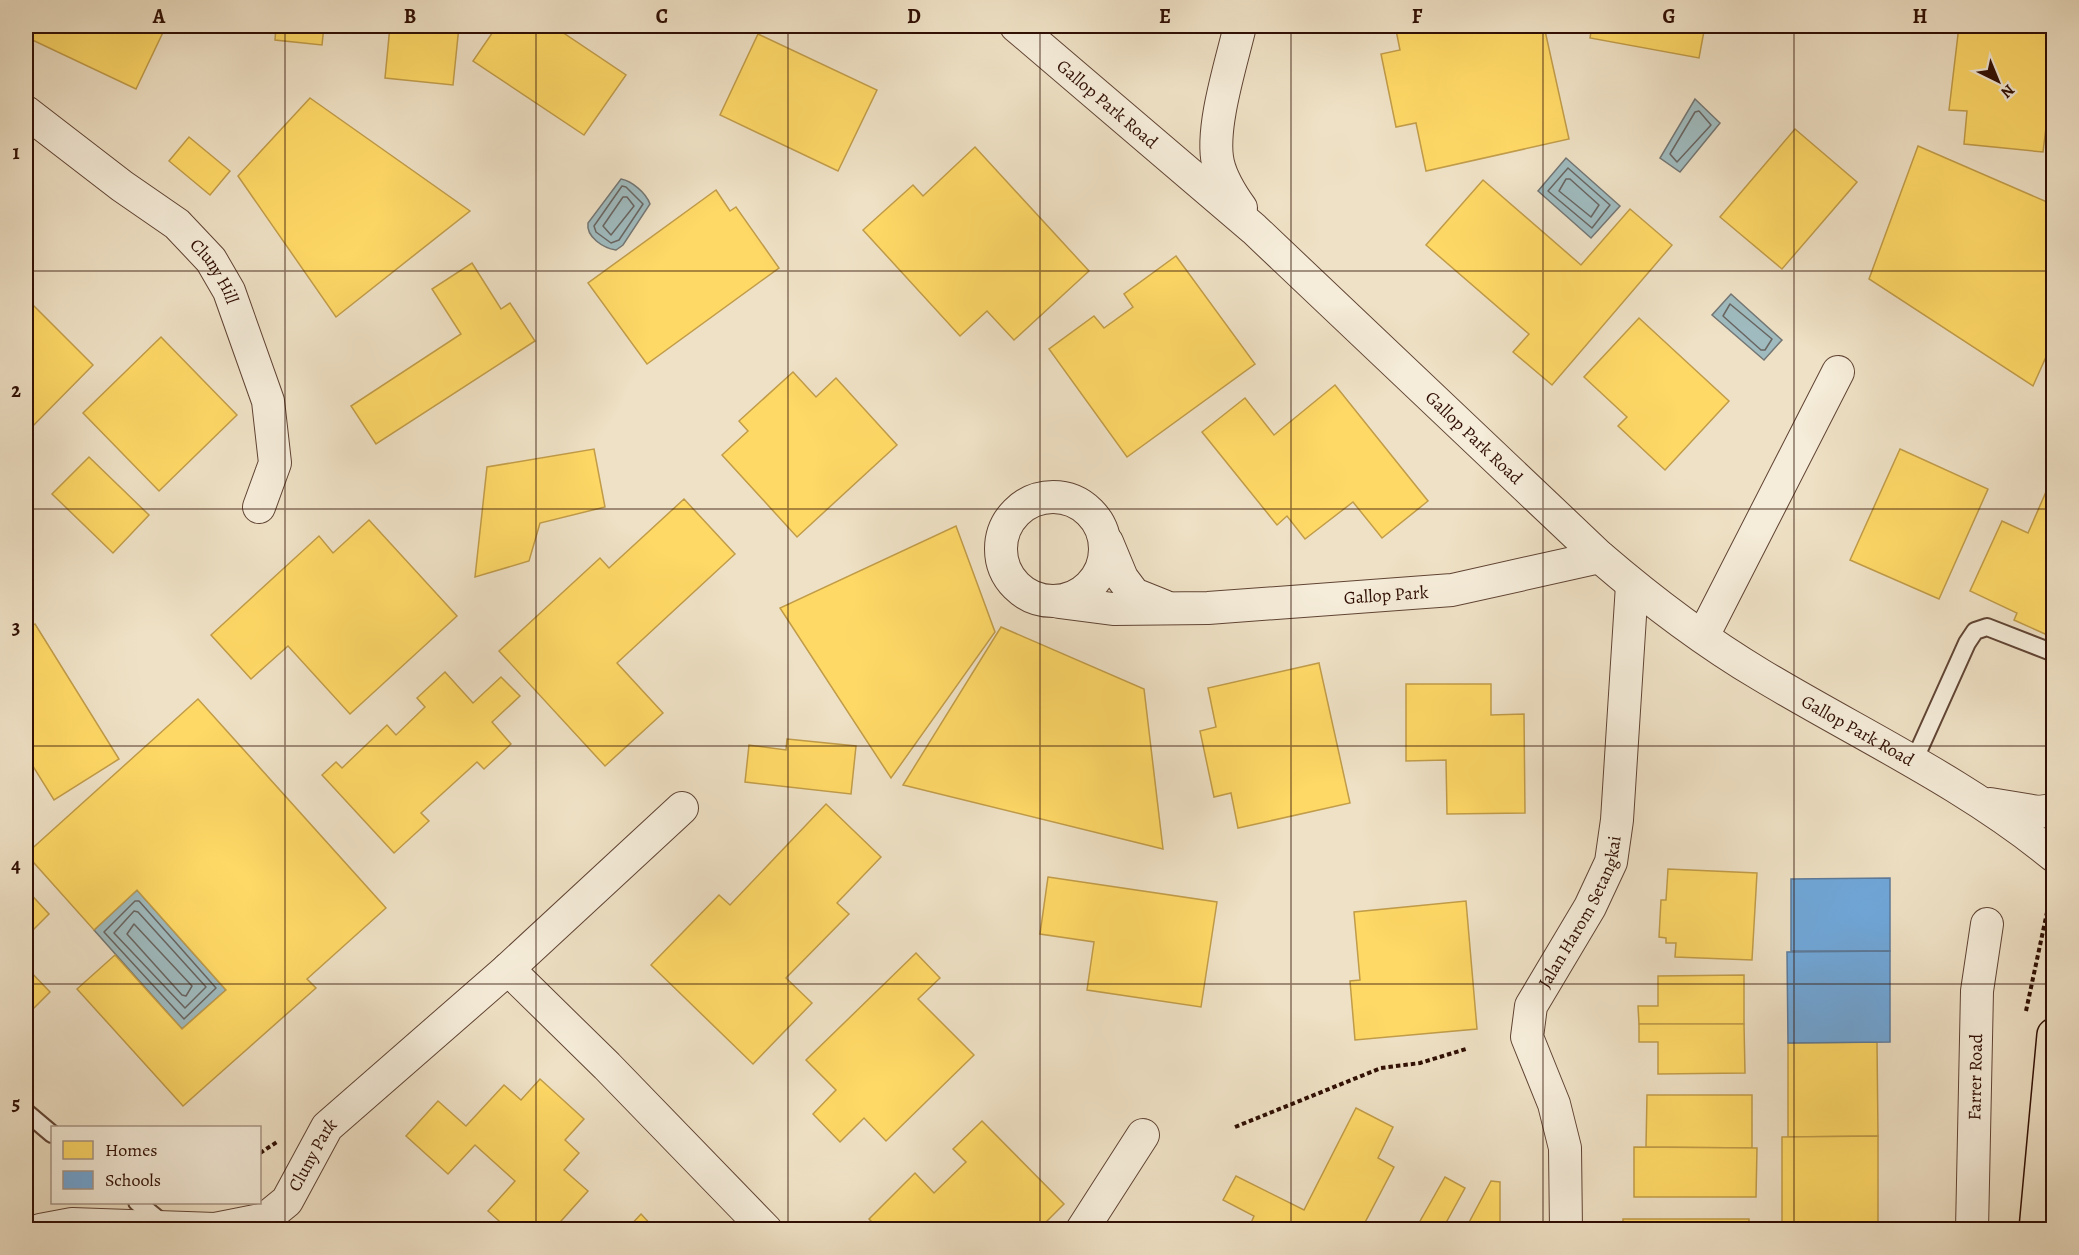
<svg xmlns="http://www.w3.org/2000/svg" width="2079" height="1255" viewBox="0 0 2079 1255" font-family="Alegreya,serif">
<rect width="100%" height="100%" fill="#efe1c5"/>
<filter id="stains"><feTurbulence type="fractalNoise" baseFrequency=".00333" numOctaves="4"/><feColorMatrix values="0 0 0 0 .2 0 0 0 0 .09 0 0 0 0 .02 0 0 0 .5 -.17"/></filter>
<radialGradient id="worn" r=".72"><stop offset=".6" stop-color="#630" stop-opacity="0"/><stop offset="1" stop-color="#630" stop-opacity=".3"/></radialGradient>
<g fill="#9fbbbf" stroke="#737674" stroke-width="1.5">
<polygon points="1695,99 1720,123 1680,172 1660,158"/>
<polygon points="1566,158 1620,206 1591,238 1538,191"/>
<path d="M621,179C632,181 646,193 650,204L623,245L616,250C603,248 586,237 588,223Z"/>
<polygon points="1731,294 1782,340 1764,360 1712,315"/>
<polygon points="137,890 226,990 182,1029 94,930"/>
</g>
<g fill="#ffd966" stroke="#c19c49" stroke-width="1.5">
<polygon points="26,26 166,26 136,89 26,37"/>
<polygon points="276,26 324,26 322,45 275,40"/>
<polygon points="390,26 459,26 453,85 385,78"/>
<polygon points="497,26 553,26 626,75 584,135 473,61"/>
<polygon points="1419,26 1544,26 1569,139 1426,171 1416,123 1396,127 1381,54 1400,50 1396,30"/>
<polygon points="1592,26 1705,26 1699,58 1590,38"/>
<polygon points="1959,26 2054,26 2054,61 2043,152 1964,144 1967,111 1949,110"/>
<polygon points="758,34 877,90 838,171 720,115"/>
<polygon points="310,98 470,211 336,317 238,176"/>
<polygon points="1795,129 1857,182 1782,269 1720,217"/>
<polygon points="189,137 230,171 210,195 169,161"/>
<polygon points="1918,146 2054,205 2054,339 2033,386 1869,279"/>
<polygon points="975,147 1089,271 1014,340 987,311 960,336 863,230 913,185 923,196"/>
<polygon points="1483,180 1581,265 1630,209 1672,245 1552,385 1513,352 1529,334 1426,245"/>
<polygon points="716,190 730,211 736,207 779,268 647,364 588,283"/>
<polygon points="1176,256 1255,364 1127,457 1049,349 1094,316 1104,328 1133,307 1124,294"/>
<polygon points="472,263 501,309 510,303 535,341 376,444 351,406 461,334 432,289"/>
<polygon points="26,298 93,365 26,433"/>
<polygon points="1639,318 1729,401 1665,470 1618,426 1627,417 1584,377"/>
<polygon points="161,337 237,415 159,491 83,413"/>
<polygon points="793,372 816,397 836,378 897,445 797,537 722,455 748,431 739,421"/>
<polygon points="1335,385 1428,501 1382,538 1353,502 1305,539 1287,516 1277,525 1202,432 1245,398 1274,435"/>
<polygon points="594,449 605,507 540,523 529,561 475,577 487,467"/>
<polygon points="1900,449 1988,489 1939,599 1850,560"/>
<polygon points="89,457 149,515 113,553 52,494"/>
<polygon points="2049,485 2054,487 2054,638 2014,620 2017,613 1970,591 2002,521 2028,533"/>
<polygon points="684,499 735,554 617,663 663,713 605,766 499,651 600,558 609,568"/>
<polygon points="369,520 457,616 350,714 288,646 251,679 211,635 319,536 333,553"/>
<polygon points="956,526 995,632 891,778 780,608"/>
<polygon points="35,624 119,759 54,800 26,755 26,630"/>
<polygon points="1001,627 1144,689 1163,849 903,785"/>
<polygon points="1319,663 1350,803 1238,828 1231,793 1214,797 1200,731 1216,727 1208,688"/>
<polygon points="445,672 473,703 501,677 520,696 492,722 511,744 484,769 477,762 421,813 429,821 394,853 322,775 336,762 342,768 387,725 396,735 425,707 417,698"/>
<polygon points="1406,684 1491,684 1491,715 1524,714 1525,813 1447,814 1446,760 1406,761"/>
<polygon points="198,699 386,908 307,979 316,988 183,1106 77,989 115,955 182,1029 226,990 137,890 94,930 26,854"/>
<polygon points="787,739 856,746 851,794 745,782 749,745 786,750"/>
<polygon points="826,804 881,857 837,903 849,914 786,978 812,1003 753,1064 651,965 719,895 730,905"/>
<polygon points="1668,869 1757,873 1752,960 1675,957 1676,943 1666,943 1666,938 1659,937 1661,900 1666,900"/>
<polygon points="1048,877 1217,902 1201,1007 1087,990 1094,942 1040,934"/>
<polygon points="26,889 49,914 26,937"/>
<polygon points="1466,901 1477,1029 1355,1040 1350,981 1360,980 1354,912"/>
<polygon points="916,953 940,978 918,999 974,1055 886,1141 864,1118 840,1142 813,1114 836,1090 806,1060"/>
<polygon points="26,967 50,992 26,1016"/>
<polygon points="1744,975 1744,1024 1639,1024 1638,1006 1658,1006 1658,976"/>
<polygon points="1639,1024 1744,1024 1745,1073 1658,1074 1658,1042 1639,1042"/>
<polygon points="1877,1042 1878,1136 1788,1137 1788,1043"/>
<polygon points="540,1079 584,1119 565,1140 579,1153 564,1170 588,1191 553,1230 509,1230 488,1211 515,1181 475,1145 448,1174 406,1136 438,1101 466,1126 504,1085 521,1100"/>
<polygon points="1647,1095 1752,1095 1752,1148 1646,1147"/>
<polygon points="1356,1108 1393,1127 1378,1158 1394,1167 1361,1230 1248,1230 1254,1216 1223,1200 1236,1176 1304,1210"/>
<polygon points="982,1121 1064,1204 1038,1230 880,1230 869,1219 915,1173 934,1193 966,1162 953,1149"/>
<polygon points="1878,1136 1878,1230 1782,1230 1782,1137"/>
<polygon points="1634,1147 1757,1148 1756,1197 1634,1197"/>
<polygon points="1445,1177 1465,1188 1442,1230 1415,1230"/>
<polygon points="1491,1181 1500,1182 1500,1230 1465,1230"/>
<polygon points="641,1214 656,1230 626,1230"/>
<rect x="1623" y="1219" width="126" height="11"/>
</g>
<g fill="#6fa8dc" stroke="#5c7a9b" stroke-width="1.5">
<polygon points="1890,878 1890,951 1791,951 1791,879"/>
<polygon points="1890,951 1890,1042 1788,1043 1787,952"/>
</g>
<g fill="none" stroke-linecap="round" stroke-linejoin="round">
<g stroke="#686562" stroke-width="1.5">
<polygon points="1699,111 1711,125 1677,162 1670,154 1695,112"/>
<polygon points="1568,168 1610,205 1592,228 1548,191"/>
<polygon points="1566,179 1570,179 1599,205 1591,217 1559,191"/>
<polygon points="622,186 626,187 643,204 619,240 611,243 596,232 594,226"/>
<polygon points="623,197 627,197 634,206 611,235 603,226"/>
<polygon points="1730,304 1772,339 1765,350 1761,350 1723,316"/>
<polygon points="135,901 139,901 216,988 184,1019 104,932"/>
<polygon points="134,911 138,912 206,987 185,1008 114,933"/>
<polygon points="134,924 192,986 186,996 182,995 127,934"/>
</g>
<g stroke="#604434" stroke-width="20">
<g id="service">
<polyline points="1913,763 1967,643 1975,631 1987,627 2054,653"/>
<polyline points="26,1112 52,1134"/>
<polyline points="137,1202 165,1225"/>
</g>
</g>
<g stroke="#604434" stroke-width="34">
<g id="minor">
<path id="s1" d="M1016,26L1254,229L1600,557C1650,600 1704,641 1761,675C1859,734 1965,783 2054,856"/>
<path d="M1240,26C1232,61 1210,128 1218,163C1222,180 1231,194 1241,208"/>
<path id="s2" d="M26,112L122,186L177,224L211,260L229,291L268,401L275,463L259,507"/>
<circle cx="1053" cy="549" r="52"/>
<polyline points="1107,542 1122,578 1134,594 1164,606"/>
<path id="s3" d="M1059,602L1113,609L1208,608L1452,590L1600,557"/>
<polyline points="1703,636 1838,372"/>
<polyline points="1990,804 2038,812 2054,810"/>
<polyline points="508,969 607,1066 766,1230"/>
<path id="s4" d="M40,1230L72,1224L215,1229L265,1219L287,1201L327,1127L508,969L682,808"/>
<polyline points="1082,1230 1143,1135"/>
<path id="s5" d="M1566,1230L1565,1148L1554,1104L1527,1037L1531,1006L1590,907L1611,862L1617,820L1632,585"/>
<path id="s6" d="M1972,1230L1977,991L1987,924"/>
</g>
</g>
<g stroke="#300f04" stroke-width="36">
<polyline id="trunk" points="2036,1230 2054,1035"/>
</g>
<g stroke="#300f04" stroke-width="4" stroke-dasharray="4.5 3" stroke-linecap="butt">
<polyline points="2026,1011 2052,889"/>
<polyline points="1235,1127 1381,1068 1420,1063 1466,1049"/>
<polyline points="260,1153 277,1142"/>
</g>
<use href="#service" stroke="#f5ecd9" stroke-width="16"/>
<use href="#minor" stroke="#f5ecd9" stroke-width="32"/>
<use href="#trunk" stroke="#efe1c5" stroke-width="33"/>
</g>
<path fill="none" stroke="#300f04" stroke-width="1.5" stroke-opacity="0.55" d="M285,26V1230M536,26V1230M788,26V1230M1040,26V1230M1291,26V1230M1543,26V1230M1794,26V1230M26,271H2054M26,509H2054M26,746H2054M26,984H2054"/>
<g text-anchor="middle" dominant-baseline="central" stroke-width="6" stroke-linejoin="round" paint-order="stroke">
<g font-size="18" fill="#300f04" stroke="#f5ecd9">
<text stroke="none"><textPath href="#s1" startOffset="120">Gallop Park Road</textPath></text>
<text stroke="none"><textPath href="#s2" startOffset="249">Cluny Hill</textPath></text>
<text stroke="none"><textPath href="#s1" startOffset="616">Gallop Park Road</textPath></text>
<text stroke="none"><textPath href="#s3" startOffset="328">Gallop Park</textPath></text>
<text stroke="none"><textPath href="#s1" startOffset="1101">Gallop Park Road</textPath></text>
<text stroke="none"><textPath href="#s5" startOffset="338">Jalan Harom Setangkai</textPath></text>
<text stroke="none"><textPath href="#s6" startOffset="153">Farrer Road</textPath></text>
<text stroke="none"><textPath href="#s4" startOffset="308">Cluny Park</textPath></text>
</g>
</g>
<rect width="2079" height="1255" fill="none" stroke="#efe1c5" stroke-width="66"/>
<rect x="51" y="1126" width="210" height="78" fill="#f5ecd9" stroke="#a69484" stroke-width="1.5"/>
<rect x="63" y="1141" width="30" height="18" fill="#ffd966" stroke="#a69484" stroke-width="1.5"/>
<text x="105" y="1156" font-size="18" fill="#300f04">Homes</text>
<rect x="63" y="1171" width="30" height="18" fill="#6fa8dc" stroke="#a69484" stroke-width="1.5"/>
<text x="105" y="1186" font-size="18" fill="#300f04">Schools</text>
<g transform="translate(1998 81) rotate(137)" stroke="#f5ecd9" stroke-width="4.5" paint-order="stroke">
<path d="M0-4.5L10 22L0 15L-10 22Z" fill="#300f04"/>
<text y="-9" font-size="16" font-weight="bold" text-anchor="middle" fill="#300f04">N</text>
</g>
<rect x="33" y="33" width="2013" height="1189" fill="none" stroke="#300f04" stroke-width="2"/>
<g font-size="20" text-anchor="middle" font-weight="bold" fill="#300f04">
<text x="159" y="23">A</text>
<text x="410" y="23">B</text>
<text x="662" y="23">C</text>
<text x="914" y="23">D</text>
<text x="1165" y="23">E</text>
<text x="1417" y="23">F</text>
<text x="1669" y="23">G</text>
<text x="1920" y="23">H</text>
<text x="16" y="159">1</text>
<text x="16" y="397">2</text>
<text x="16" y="634">3</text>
<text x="16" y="872">4</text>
<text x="16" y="1110">5</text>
</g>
<rect width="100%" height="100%" filter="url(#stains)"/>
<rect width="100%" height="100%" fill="url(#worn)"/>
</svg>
